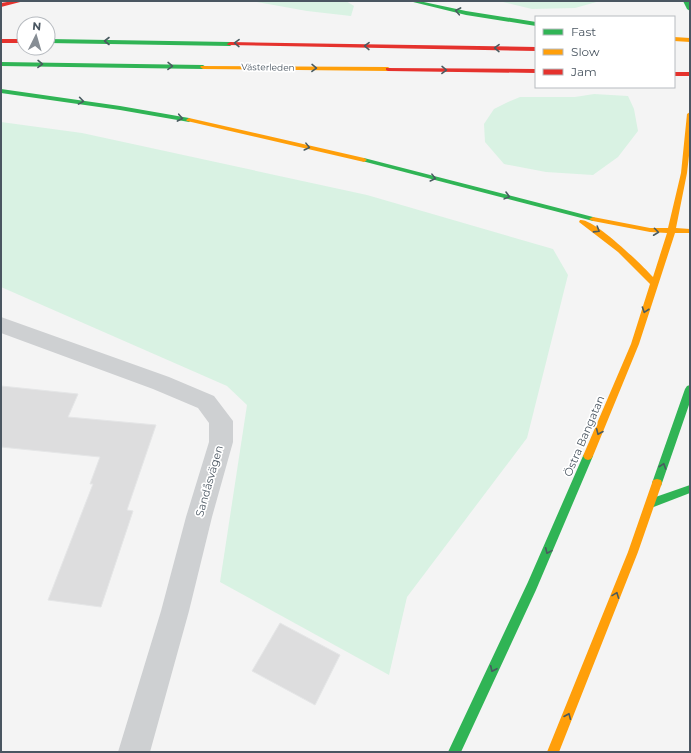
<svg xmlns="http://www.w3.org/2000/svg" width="691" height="753" viewBox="0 0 691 753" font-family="Montserrat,sans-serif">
<rect width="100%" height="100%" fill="#f4f4f4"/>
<g fill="#d9f2e3">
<polygon points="251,1 346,1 354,6 351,16 307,11"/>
<polygon points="499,1 600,1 575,8 532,9"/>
<polygon points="594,94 628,96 634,109 638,131 618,157 593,175 546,172 504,164 485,142 484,124 494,109 508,102 520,97 575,97"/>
<polygon points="1,122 82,133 367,195 553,249 568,275 527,438 407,597 389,675 220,582 247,405 227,386 1,287"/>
</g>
<g fill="#ddddde" stroke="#e5e6e7">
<polygon points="1,386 78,394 68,417 156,425 127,510 133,511 101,607 48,600 93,484 90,484 100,457 1,447"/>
<polygon points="280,623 340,655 315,705 252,671"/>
</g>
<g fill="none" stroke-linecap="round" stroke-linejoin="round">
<polygon fill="#ced0d2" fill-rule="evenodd" points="1,317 169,377 214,396 233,421 233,442 212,517 189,611 150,752 118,752 161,611 186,517 209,442 209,423 198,408 153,389 1,333"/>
<g fill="#30b455" fill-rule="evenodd">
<polygon points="409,1 419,1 466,11 536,22 536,26 466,15"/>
<polygon points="683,1 689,1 690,11 687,9"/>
<polygon points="48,39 230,42 233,44 230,46 48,43"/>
<polygon points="1,62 203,65 206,67 203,69 1,66"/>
<polygon points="1,89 120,106 189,118 192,120 189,122 120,110 1,93"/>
<polygon points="364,158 593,217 597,219 593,221 362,161 362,159"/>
<polygon points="690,385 690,402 662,483 661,486 657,487 653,486 652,483 685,389 687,386"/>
<polygon points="588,452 591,453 593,456 536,590 461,752 448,752 528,582 583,456 585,453"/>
<polygon points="690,485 690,493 651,508 647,506 646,503 647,500"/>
</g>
<g fill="#ff9f0a" fill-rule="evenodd">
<polygon points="674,37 690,38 690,42 674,41"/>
<polygon points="201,66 388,67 391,69 388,71 203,69 200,67"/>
<path d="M690,112V147L687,173L676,228L690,229V233H675L639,344L593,456L591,459L588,460L585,459L583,456L631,344L650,284L618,252L579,222L580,220C594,218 642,265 653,277L667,233L650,232L593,221L589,219L593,217L650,228H668L681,173L687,114Z"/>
<polygon points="189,118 364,158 367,160 364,162 187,121 186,120"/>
<polygon points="657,479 661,480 662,483 638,552 559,752 547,752 628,552 652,483 653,480"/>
</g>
<g fill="#e5322d" fill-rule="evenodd">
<polygon points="13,1 24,1 1,7 1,3"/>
<rect x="1" y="39" width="23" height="4"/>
<polygon points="230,42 536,47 536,51 228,45 227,44"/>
<polygon points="386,68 536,69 536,73 388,71 386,70"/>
<rect x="674" y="72" width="16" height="4"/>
</g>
</g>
<defs><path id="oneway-chevron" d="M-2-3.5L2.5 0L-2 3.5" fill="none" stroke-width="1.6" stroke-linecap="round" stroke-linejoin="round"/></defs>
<g stroke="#495b60">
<use href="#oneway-chevron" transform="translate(458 11) rotate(-169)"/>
<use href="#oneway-chevron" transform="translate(107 41) rotate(-180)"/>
<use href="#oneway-chevron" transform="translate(237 43) rotate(-179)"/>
<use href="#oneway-chevron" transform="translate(367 46) rotate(-179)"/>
<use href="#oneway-chevron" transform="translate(497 48) rotate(-179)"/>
<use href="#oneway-chevron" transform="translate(40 64) rotate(1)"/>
<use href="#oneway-chevron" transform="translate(170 66) rotate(1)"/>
<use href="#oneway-chevron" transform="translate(314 68) rotate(1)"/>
<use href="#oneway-chevron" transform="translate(444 70) rotate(1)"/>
<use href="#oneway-chevron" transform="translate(81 101) rotate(9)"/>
<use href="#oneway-chevron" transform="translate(180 118) rotate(11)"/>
<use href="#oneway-chevron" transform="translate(307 147) rotate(14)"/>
<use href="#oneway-chevron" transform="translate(433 178) rotate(14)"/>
<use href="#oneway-chevron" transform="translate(507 196) rotate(15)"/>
<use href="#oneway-chevron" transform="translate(597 230) rotate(32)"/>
<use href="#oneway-chevron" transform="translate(656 232) rotate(7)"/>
<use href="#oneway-chevron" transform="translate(645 310) rotate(109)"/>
<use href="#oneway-chevron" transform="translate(599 432) rotate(113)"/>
<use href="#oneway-chevron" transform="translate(663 466) rotate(-71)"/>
<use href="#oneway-chevron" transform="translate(548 551) rotate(114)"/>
<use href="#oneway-chevron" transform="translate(616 595) rotate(-69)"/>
<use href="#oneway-chevron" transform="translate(493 669) rotate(115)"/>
<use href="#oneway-chevron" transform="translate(568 716) rotate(-67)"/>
</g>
<g text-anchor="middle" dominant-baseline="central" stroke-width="3.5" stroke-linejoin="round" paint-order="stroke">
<g font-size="9" fill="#4a5661" stroke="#fff">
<text transform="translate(268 67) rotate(1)">Västerleden</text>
</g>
<g font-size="11" fill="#4a5661" stroke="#fff">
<text transform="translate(584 436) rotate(-67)">Östra Bangatan</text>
<text transform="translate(209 481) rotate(-74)">Sandåsvägen</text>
</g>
</g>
<rect width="691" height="753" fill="none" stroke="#4a5661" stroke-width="4"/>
<rect x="535" y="16" width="140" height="72" fill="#ffffff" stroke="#b7bbc0"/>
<rect x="543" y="29" width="20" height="6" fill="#30b455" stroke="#b7bbc0"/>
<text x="571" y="36" font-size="12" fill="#4a5661">Fast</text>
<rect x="543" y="49" width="20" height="6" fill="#ff9f0a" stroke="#b7bbc0"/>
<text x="571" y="56" font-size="12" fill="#4a5661">Slow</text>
<rect x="543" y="69" width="20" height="6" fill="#e5322d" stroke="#b7bbc0"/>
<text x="571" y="76" font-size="12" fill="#4a5661">Jam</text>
<g transform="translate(36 36) rotate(5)"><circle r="19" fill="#ffffff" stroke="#b7bbc0"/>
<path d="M0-3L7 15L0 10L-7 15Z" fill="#868d94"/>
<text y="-6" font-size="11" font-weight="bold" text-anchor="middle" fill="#4a5661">N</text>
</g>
</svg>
